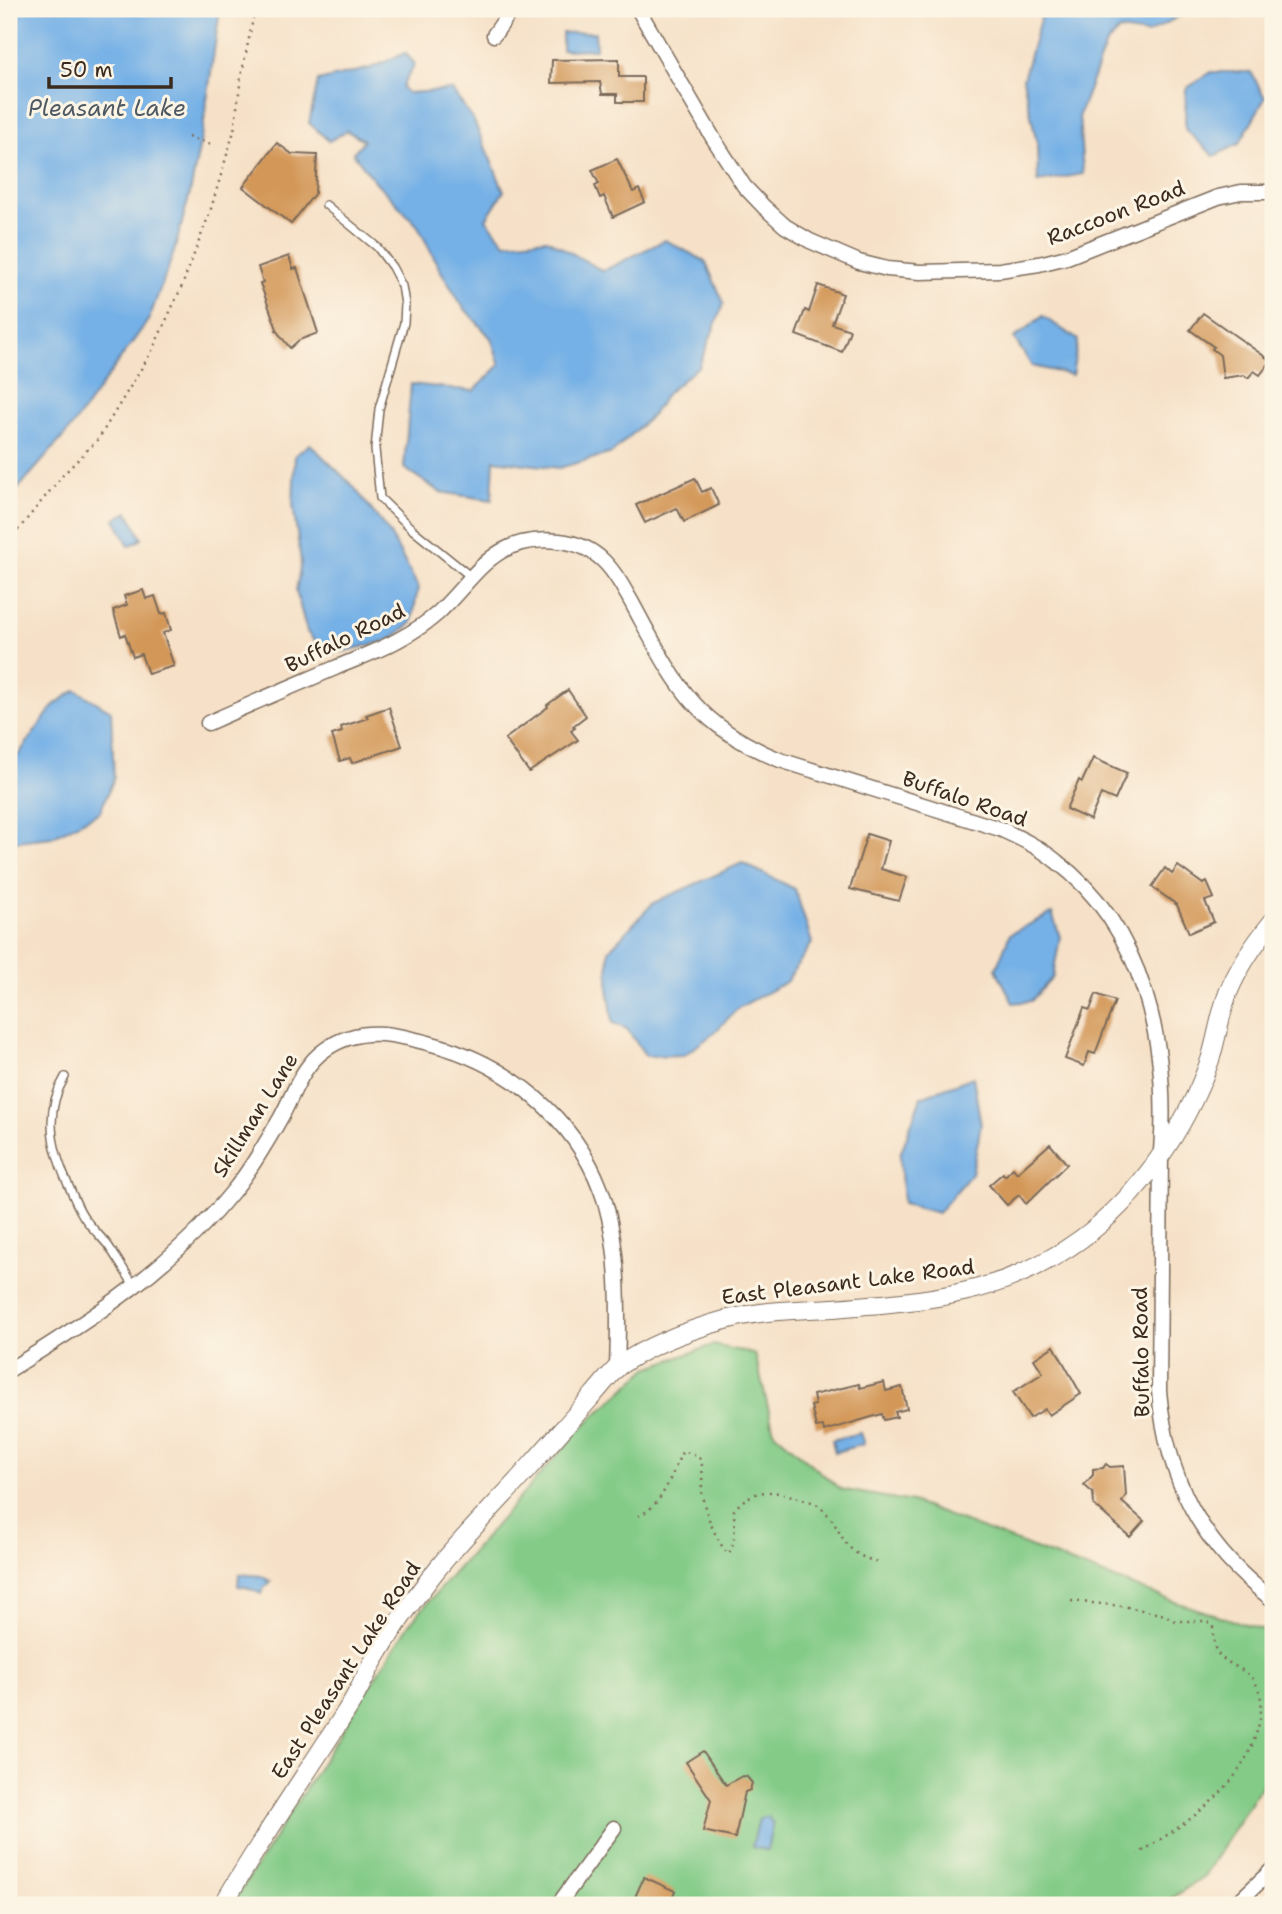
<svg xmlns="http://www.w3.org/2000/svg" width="1282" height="1914" viewBox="0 0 1282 1914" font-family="'Shantell Sans',sans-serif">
<rect width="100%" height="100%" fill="#fcf5e5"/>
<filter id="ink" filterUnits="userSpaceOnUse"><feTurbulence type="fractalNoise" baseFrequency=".0143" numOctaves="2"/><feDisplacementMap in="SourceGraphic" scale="14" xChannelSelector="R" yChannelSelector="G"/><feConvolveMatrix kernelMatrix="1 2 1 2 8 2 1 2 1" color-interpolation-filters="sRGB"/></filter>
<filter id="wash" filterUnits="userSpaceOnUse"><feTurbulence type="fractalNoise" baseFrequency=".00686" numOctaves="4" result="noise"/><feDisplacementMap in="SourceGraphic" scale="28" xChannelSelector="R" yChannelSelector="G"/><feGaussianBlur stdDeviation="1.57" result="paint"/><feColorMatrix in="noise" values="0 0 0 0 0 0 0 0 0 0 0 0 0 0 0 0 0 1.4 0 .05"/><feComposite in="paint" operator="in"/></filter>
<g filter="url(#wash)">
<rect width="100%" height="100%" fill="#f6e1c8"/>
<polygon fill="#83cb87" stroke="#5f7a52" stroke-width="2" points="713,1345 755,1354 774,1432 840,1489 912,1502 1175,1602 1273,1633 1273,1767 1204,1876 1162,1905 232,1905 409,1624 581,1428 648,1368"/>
<g fill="#75b0e6" stroke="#586d82" stroke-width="2">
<polygon points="9,9 220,9 203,128 190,193 174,252 149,319 71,428 9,499"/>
<polygon points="1043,9 1187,9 1188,11 1147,34 1119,30 1105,46 1079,115 1083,174 1038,182 1037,143 1023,79"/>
<polygon points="595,32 596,49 562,50 562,33"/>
<polygon points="405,53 415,64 402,87 407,93 452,90 474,121 504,191 486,219 505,243 547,239 603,271 665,240 705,261 724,303 699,366 667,393 652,415 612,453 559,468 494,460 492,500 440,492 404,468 411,384 474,391 500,365 491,338 463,307 439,268 418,226 374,180 353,153 364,140 347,131 329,141 309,123 318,81 371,68"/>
<polygon points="1211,72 1251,72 1265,98 1239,144 1214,156 1185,129 1186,89"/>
<polygon points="1043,316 1078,340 1072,375 1032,366 1014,338"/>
<polygon points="310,444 353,486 390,534 418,587 412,623 390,640 346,651 325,653 307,632 296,591 301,562 293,505 295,455"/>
<polygon points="128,512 142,539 129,546 115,519"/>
<polygon points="76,690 111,711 114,778 100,812 52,837 9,842 9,781 16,758 54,705"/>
<polygon points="742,863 795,889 812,943 786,982 738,1008 713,1034 684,1055 646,1056 627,1029 613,1023 608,987 609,950 653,903"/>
<polygon points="1052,913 1060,937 1053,977 1031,1001 1013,1003 996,969 1010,934"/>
<polygon points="973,1077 981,1125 972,1173 938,1213 903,1204 900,1155 921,1097"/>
<polygon points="860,1433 864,1444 835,1452 832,1440"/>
<polygon points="239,1574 261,1576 271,1582 264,1588 261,1594 246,1587 238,1586"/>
<polygon points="764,1817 769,1817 769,1820 773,1822 767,1850 752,1847 759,1819"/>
</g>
<g id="blocks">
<g fill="#d39858">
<polygon points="619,59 619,77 643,77 643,102 617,102 617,94 602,94 600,82 551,83 552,60"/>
<polygon points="277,143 292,154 317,155 315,193 291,224 243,187"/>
<polygon points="617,159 633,192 639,189 645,202 613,217 604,196 600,198 595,186 599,184 592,170"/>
<polygon points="289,256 293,269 297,268 318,333 299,340 290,348 276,330 277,329 260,283 263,282 258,267"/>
<polygon points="818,285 843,294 832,324 850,330 842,352 796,335 805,310 809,312"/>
<polygon points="1203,313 1271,361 1260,375 1254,371 1248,378 1244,375 1223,378 1220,355 1212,349 1214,347 1190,330"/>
<polygon points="695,478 702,492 711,488 719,505 684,522 677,508 645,523 636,505"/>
<polygon points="143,590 146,599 155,596 161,614 166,613 171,630 163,633 174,666 148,674 141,654 133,657 125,634 121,636 113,610 127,605 124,596"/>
<polygon points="568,690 586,716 573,726 575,728 571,731 578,740 529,772 505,739 548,707 547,705"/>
<polygon points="389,707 402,746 352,763 350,758 340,761 332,735 342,732 341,727 368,718 366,715"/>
<polygon points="1093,758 1127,773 1115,800 1101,794 1090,820 1066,809 1079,780 1082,782"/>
<polygon points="867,834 889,841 881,869 907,877 899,901 850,889"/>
<polygon points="1178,866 1203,884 1207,882 1214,898 1205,901 1214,922 1189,933 1177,905 1152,887 1165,868 1172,874"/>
<polygon points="1096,994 1115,1001 1095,1054 1089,1052 1084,1066 1065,1059 1084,1008 1090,1010"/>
<polygon points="1050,1144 1067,1164 1026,1204 1019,1195 1007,1205 989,1185 1003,1173 1005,1176 1013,1168 1017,1173"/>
<polygon points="1054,1346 1081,1394 1049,1415 1045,1409 1030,1418 1013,1392 1043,1373 1034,1359"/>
<polygon points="884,1382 886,1391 902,1387 907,1409 895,1412 897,1417 884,1420 882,1414 824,1431 823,1426 816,1427 811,1406 815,1405 813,1395 859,1384 860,1388"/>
<polygon points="1106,1464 1110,1467 1124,1466 1126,1495 1122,1502 1144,1521 1130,1537 1094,1505 1093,1493 1084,1485 1093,1475 1093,1469 1103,1468"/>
<polygon points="703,1751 726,1785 742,1776 747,1777 752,1783 750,1790 745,1792 735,1838 703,1831 711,1800 686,1762"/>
<polygon points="644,1877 675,1891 669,1905 640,1905 642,1900 635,1897"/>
</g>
</g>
</g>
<g filter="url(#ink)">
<use href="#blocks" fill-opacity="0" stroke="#7c6a5a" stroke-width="2"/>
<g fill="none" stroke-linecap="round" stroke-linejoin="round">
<g stroke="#7c6a5a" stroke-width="10">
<g id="service">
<polyline points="326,205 377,247 392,267 402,286 405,304 404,323 379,409 375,449 380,498 413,530 470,576"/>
<path d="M65,1077C42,1115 53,1153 71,1191C75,1200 79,1211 86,1220C92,1228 100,1236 107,1244C117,1258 125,1272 134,1285"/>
</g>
</g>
<g stroke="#7c6a5a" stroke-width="17">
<g id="minor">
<polyline points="638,9 713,138 744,186 764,207 785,226 810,241 859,262 887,269 920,272 1000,270 1039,264 1067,257 1218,197 1241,192 1273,192"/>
<polyline points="494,35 512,9"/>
<path d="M208,723C250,704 293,686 335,668C356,659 378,651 398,640C411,633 427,623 438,613C478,575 493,534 559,541C600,545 614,571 632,603C675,682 692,724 780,760L1000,829C1020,838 1039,847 1056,861C1145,928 1169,1047 1161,1152L1159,1391C1167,1480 1201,1546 1273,1600"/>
<path d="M9,1370C91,1320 173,1266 234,1190C252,1168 266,1143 280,1119C294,1094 301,1066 326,1049C360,1025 394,1034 432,1044C506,1063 574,1117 601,1190C620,1240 619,1314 617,1368"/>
<polyline points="558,1905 614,1828"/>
<polyline points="1235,1905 1273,1869"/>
</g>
</g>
<g stroke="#7c6a5a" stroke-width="20">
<path id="tertiary" d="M223,1905C261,1838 306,1775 347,1710C357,1695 364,1678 373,1662C391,1631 412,1601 434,1573C464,1535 500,1501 532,1464C552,1441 573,1418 593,1395C602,1385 610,1374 619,1366C650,1344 689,1330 725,1320C761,1310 796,1310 832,1308C925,1301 1003,1296 1081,1239C1139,1197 1186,1128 1210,1060C1217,1038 1220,1014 1228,993C1239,966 1255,943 1273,921"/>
</g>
<g stroke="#7c6a5a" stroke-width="2.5" stroke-dasharray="2 5" stroke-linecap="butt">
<polyline points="188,137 211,144"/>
<polyline points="9,541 63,475 99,438 152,351 182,286 210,212 234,131 241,77 255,9"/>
<path d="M638,1516C663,1506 671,1475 682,1452C689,1452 698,1454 701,1461C704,1470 701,1484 702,1494C704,1511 717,1542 728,1554C737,1543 734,1524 734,1510C752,1488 772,1489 798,1498C805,1500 814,1502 819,1506C845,1527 836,1551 877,1562"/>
<path d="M1071,1601L1123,1606L1165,1615L1175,1621H1207L1213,1626C1213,1633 1213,1641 1215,1648C1221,1665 1247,1667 1255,1682C1263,1695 1262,1709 1259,1723C1244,1789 1190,1820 1138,1854"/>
</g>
<use href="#service" stroke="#fff" stroke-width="7"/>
<use href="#minor" stroke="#fff" stroke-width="14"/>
<use href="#tertiary" stroke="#fff" stroke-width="18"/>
</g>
</g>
<g text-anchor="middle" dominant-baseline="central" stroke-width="6" stroke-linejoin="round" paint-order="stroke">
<g font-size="21" fill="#3b2a1e" stroke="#fcf5e5">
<text transform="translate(1116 213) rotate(-21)">Raccoon Road</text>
<text transform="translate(345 638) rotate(-26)">Buffalo Road</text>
<text transform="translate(965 799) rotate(19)">Buffalo Road</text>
<text transform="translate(255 1115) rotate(-58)">Skillman Lane</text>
<text transform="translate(848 1282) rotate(-7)">East Pleasant Lake Road</text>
<text transform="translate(1141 1352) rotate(-91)">Buffalo Road</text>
<text transform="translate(346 1670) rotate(-57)">East Pleasant Lake Road</text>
</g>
<g font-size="23" font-style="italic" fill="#4f5964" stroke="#fcf5e5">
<text x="107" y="108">Pleasant Lake</text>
</g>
</g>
<rect width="1282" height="1914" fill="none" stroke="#fcf5e5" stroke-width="35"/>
<path d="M49 77v10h122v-10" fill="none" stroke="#3b2a1e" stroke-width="3.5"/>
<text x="60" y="77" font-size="21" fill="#3b2a1e" stroke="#fcf5e5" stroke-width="5" paint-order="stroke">50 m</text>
</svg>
